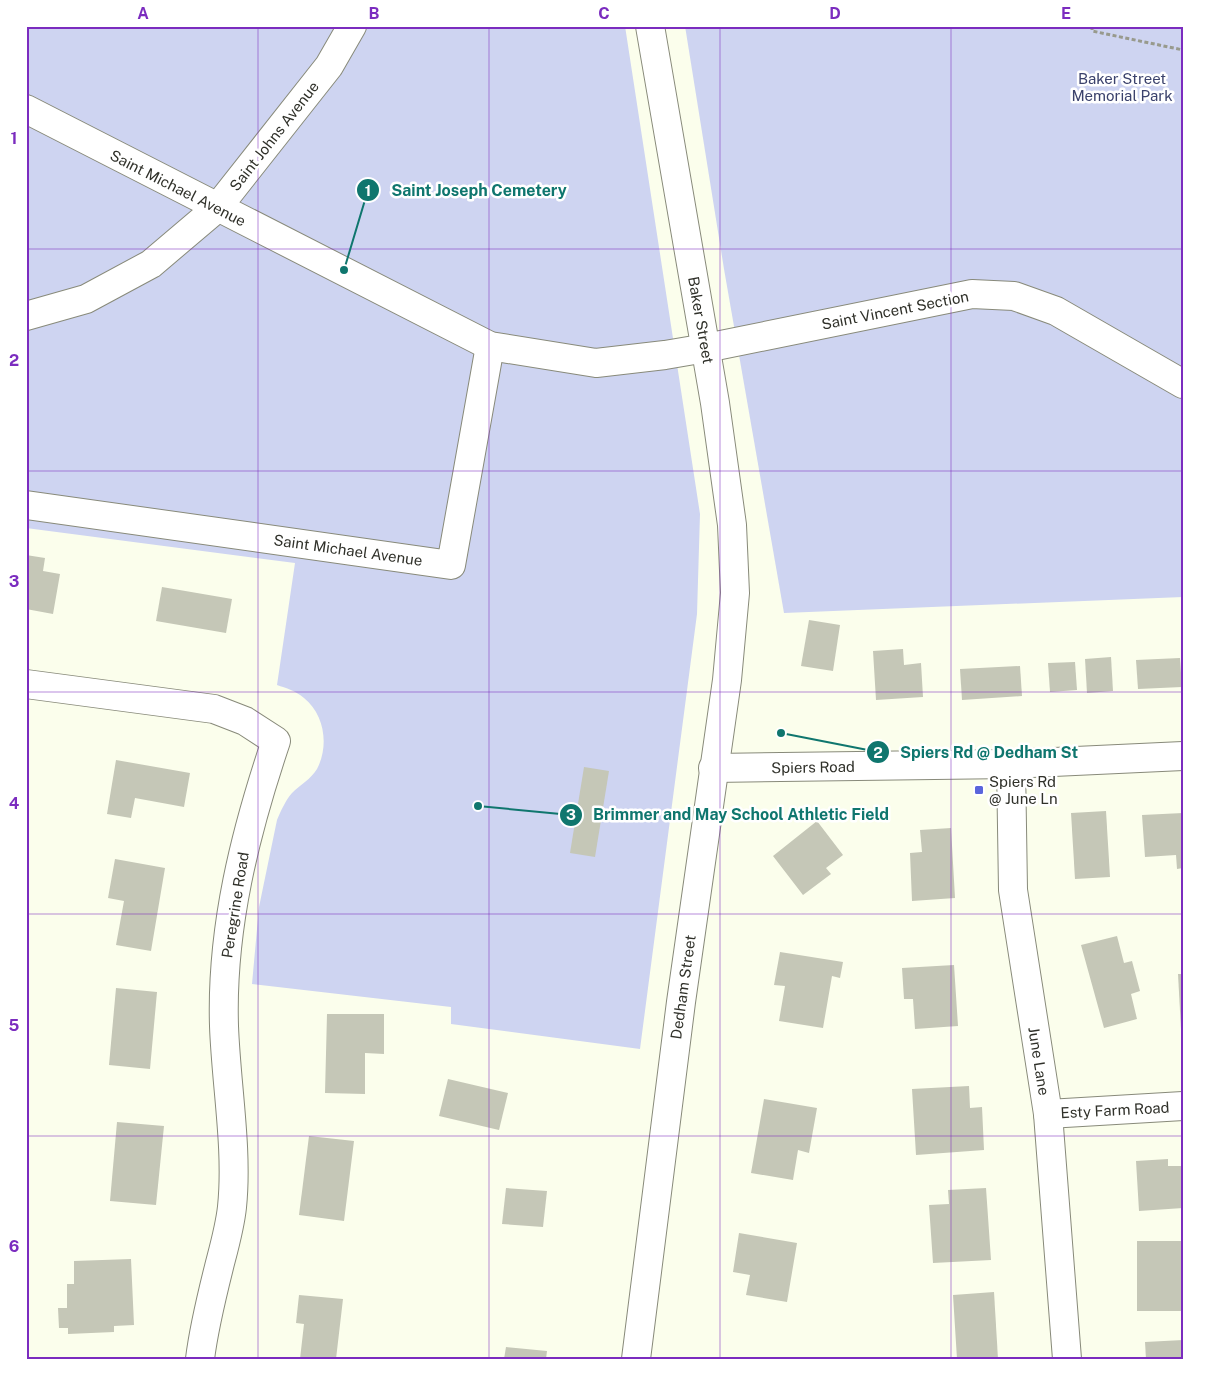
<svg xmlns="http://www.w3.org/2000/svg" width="1209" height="1385" viewBox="0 0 1209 1385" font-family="'Public Sans',sans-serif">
<rect width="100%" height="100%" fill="#fbfeec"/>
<g fill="#ced4f1">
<path d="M26,26H625L700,514L697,614L640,1049L451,1024V1007L252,984L259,907L277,820C281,811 285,801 292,793C300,785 311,779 317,769C329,746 325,715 304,698C296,691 286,688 277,685L295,563L26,528Z"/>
<polygon points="685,26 1183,26 1183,597 784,613 724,269"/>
</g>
<g fill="#c5c7b7">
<polygon points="26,555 45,558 43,571 60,574 53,614 26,609"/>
<polygon points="162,587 232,599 226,633 156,621"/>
<polygon points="809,620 840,625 833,671 801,666"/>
<polygon points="903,649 904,665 921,663 923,697 876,700 873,651"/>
<polygon points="1111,657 1113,691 1087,693 1085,659"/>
<polygon points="1180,658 1182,687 1138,689 1136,660"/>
<polygon points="1075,662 1077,690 1050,692 1048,663"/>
<polygon points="1020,666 1022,696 962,700 960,669"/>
<polygon points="116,760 190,773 184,807 135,798 131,818 107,814"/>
<polygon points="584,767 609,771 595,857 570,853"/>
<polygon points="1106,811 1110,877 1075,879 1071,813"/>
<polygon points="1183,813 1183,868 1177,869 1176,855 1145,857 1142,815"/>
<polygon points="817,821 843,855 826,868 831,874 803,895 773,856"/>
<polygon points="951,828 955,898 912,901 910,853 922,852 920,830"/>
<polygon points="115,859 165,868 151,951 116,945 124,901 108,898"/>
<polygon points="1117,936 1124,963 1132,961 1140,991 1131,994 1137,1019 1104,1028 1081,945"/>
<polygon points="780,952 843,962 840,978 832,976 823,1028 779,1021 785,986 774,985"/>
<polygon points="954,965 958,1026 915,1029 913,999 904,999 902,968"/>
<polygon points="1178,974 1183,974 1183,1029 1181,1029"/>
<polygon points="116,988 157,992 150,1069 109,1065"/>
<polygon points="327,1014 384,1014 384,1054 365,1053 365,1094 325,1093"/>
<polygon points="448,1079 508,1093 499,1130 439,1116"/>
<polygon points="969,1086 970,1108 982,1107 984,1150 916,1155 912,1089"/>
<polygon points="764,1099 817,1108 809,1153 798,1150 793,1180 751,1173"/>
<polygon points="117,1122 164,1126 156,1205 110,1201"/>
<polygon points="309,1136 354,1141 344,1221 299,1215"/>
<polygon points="1168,1159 1168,1166 1183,1166 1183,1208 1139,1211 1136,1161"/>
<polygon points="506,1188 547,1191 543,1227 502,1224"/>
<polygon points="986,1188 991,1260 933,1263 929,1205 949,1204 948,1190"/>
<polygon points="739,1233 797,1243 787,1302 746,1295 750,1275 733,1272"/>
<rect x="1137" y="1241" width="45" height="70"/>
<polygon points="131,1259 134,1325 114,1326 114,1332 68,1334 68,1328 59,1328 58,1308 67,1308 67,1284 74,1284 74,1261"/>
<polygon points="994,1292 998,1359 957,1359 953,1295"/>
<polygon points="299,1295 343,1299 336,1359 300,1359 304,1324 296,1323"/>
<polygon points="1183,1340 1183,1359 1146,1359 1145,1342"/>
<polygon points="506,1347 547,1351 546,1359 504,1359"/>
</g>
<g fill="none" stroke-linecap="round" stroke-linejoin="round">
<g stroke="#888a7a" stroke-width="30">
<g id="minor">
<polyline points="26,109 490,346 596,363 665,355 706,348 972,294 1014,296 1056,311 1183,384"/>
<polyline points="26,316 86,299 151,264 217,208 329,66 352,26"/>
<polyline points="26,505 451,565 490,346"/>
<path d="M26,684L214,709L245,721L276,741C245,833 221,928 224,1026C226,1084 238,1149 232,1207C230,1226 225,1244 220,1263C212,1295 204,1326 200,1359"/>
<polyline points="1011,764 1013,890 1048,1114 1067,1359"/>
<polyline points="713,768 1011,764 1183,756"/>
<polyline points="1048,1114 1183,1106"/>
<polyline points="636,1359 681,1002 727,680 735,593 732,525 715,403 650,26"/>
</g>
</g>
<polyline stroke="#989a8d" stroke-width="3" stroke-dasharray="4 2.5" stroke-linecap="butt" points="1092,26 1092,31 1183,50"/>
<use href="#minor" stroke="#fff" stroke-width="28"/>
</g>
<path fill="none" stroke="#7b2cbf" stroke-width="1" stroke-opacity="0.55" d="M258,26V1359M489,26V1359M720,26V1359M951,26V1359M26,249H1183M26,471H1183M26,692H1183M26,914H1183M26,1136H1183"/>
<rect fill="#5a65dc" stroke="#fff" stroke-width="2" x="974" y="785" width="10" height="10" rx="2.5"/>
<g text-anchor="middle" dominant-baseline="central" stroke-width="5" stroke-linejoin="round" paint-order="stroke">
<g font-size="15" fill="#3b426c" stroke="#fff">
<text x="1122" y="78">Baker Street<tspan x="1122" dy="17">Memorial Park</tspan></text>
</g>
<g font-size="15" fill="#30312a" stroke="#fff">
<text transform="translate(274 136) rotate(-52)">Saint Johns Avenue</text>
<text transform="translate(178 188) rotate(27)">Saint Michael Avenue</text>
<text transform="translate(895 310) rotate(-11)">Saint Vincent Section</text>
<text transform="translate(701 320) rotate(80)">Baker Street</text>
<text transform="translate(348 550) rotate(8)">Saint Michael Avenue</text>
<text transform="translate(813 767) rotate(-1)">Spiers Road</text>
<text transform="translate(235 905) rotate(-81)">Peregrine Road</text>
<text transform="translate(683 987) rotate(-82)">Dedham Street</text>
<text transform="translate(1039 1061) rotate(81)">June Lane</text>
<text transform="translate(1115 1110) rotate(-3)">Esty Farm Road</text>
</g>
<g font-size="15" fill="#30312a" stroke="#fff" text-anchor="start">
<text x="989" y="781">Spiers Rd<tspan x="989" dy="17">@ June Ln</tspan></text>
</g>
</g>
<path fill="none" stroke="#0f766e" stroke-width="2" d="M344 270L368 190M781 733L878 752M478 806L571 815"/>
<g fill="#0f766e" stroke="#fff" stroke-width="2">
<circle cx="344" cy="270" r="5"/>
<circle cx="781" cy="733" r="5"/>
<circle cx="478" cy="806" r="5"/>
<circle cx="368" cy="190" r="12"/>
<circle cx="878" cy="752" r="12"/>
<circle cx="571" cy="815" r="12"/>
</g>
<g font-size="15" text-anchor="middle" font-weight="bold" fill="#fff">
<text x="368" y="196">1</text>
<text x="878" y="758">2</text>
<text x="571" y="820">3</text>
</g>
<g font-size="16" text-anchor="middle" font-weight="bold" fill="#0f766e" stroke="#fff" stroke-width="5" stroke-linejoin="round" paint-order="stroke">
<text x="479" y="196">Saint Joseph Cemetery</text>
<text x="989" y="758">Spiers Rd @ Dedham St</text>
<text x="741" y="820">Brimmer and May School Athletic Field</text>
</g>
<rect width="1209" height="1385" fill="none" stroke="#ffffff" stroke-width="55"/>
<rect x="28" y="28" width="1154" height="1330" fill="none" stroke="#7b2cbf" stroke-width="2"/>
<g font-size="16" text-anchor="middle" font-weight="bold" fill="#7b2cbf">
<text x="143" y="19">A</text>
<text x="374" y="19">B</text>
<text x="604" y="19">C</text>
<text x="835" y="19">D</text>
<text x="1066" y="19">E</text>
<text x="14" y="144">1</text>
<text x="14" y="366">2</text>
<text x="14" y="587">3</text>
<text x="14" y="809">4</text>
<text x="14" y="1031">5</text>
<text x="14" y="1252">6</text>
</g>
</svg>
